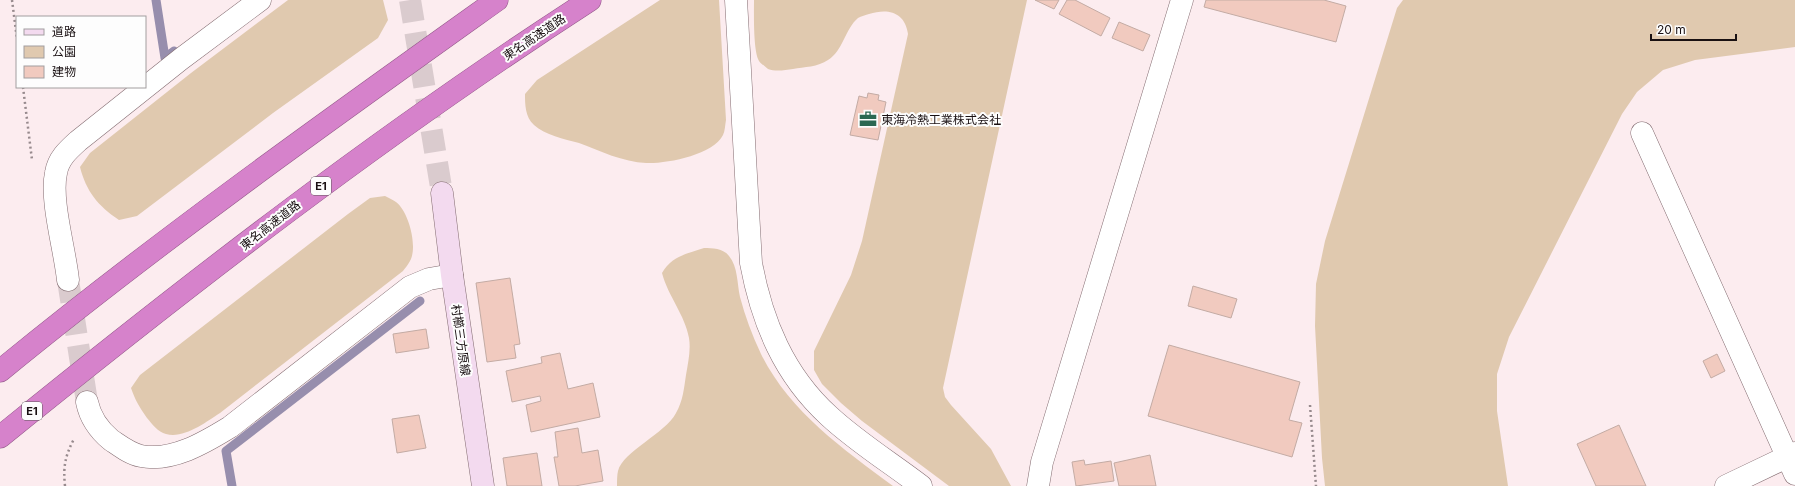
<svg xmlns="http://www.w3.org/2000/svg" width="1795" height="486" viewBox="0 0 1795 486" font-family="Inter,'Noto Sans JP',sans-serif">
<rect width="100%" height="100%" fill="#fcecef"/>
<g fill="#e0c9af">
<path d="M288,0H383L388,20L378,38L273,113L137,216L119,220C98,206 86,191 80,167L90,153L191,73Z"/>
<path d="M660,0H719L726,120C725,125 725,131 723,135C713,155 666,164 646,163C623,162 600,151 579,143C564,139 545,135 534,125C525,117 525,104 525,94L537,80Z"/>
<path d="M754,0H1027L943,388L945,397L951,405L991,449L1011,486H949L862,421L841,403L822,384L814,370V351L851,275L862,241L908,34C905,12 888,8 869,14C866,15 861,16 858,18C845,29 843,51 828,60C818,67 804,67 793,69C785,70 776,72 768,69C766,67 760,63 759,61C753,51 754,13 754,0Z"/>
<polygon points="1403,0 1795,0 1795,47 1695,60 1663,70 1637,92 1622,114 1509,337 1497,374 1497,411 1508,486 1325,486 1322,458 1315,326 1316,284 1325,241 1397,8"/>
<path d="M385,196C389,198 393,200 396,202C409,212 418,247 410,261C408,265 405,268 403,271L220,413C206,422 184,439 166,434C158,432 152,424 147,418C140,408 135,400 131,388L140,375L348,214L370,198Z"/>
<path d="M704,248C712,248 723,248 729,256C738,267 737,283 740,297C745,316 752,335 761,354C790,412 842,448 893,486H617C617,481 617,475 618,471C623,451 665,434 676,413C683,401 684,388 686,375C688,363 691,350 689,338C685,315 668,296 662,273C672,256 686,254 704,248Z"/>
</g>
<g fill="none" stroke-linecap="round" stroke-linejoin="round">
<g stroke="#978ead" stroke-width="9">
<polyline points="156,0 165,58 174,51"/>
<polyline points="232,486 226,451 420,301"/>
</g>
</g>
<g fill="#f1cabf" stroke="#c3aba4">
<polygon points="1035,0 1059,0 1054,9"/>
<polygon points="1067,0 1075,0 1110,18 1101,36 1059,14"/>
<polygon points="1206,0 1324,0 1346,6 1336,42 1204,7"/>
<polygon points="1119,22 1150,35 1143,51 1112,38"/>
<polygon points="868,93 879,95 878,100 886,102 878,140 850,135 859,96 867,98"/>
<polygon points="510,278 520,344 514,345 516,358 487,362 476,283"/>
<polygon points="1193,286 1237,299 1231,318 1188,306"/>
<polygon points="426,329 429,348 396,353 393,334"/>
<polygon points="1169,345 1300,382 1289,420 1302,423 1292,457 1148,416"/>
<polygon points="560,353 568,389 593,383 600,417 531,432 526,405 541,401 540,396 512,402 506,371 542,363 541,357"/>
<polygon points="1717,354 1725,371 1711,378 1703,361"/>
<polygon points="419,415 426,448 397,453 392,419"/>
<polygon points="1619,425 1646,486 1596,486 1577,444"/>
<polygon points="578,428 582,453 598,450 603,481 575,486 559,486 554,457 558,457 555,432"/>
<polygon points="537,453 542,486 507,486 503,458"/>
<polygon points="1150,455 1156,486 1119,486 1114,463"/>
<polygon points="1084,460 1085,465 1111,461 1114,481 1076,486 1072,462"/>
</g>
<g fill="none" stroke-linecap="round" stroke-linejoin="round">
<polyline stroke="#dacbce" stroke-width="22" stroke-dasharray="22 11" stroke-linecap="butt" points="68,280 87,402"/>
<polyline stroke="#dacbce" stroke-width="22" stroke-dasharray="22 11" stroke-linecap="butt" points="410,0 442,193"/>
<g stroke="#846d72" stroke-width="23">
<g id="street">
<path d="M736,0L751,263C762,322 784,375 829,416C857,442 891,463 921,486"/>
<polyline points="1642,133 1795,474"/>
<path d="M68,280C65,250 50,200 56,173C58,159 68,150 78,141L181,59L260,0"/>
<path d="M87,402C90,417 99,430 111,440C120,446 130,454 141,456C172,462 204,443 230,427L410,287L429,279L452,275"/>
<polyline points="1038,486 1042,462 1182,0"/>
<polyline points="1726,486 1795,453"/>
</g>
</g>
<g stroke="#846d72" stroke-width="23">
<polyline id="secondary" points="442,193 452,275 483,486"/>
</g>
<g stroke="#945a8a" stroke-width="23">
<g id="highway">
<path d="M0,371C160,240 329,120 497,0"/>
<path d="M0,437C190,283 384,133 590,0"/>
</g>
</g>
<g stroke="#978a8d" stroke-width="2.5" stroke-dasharray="2 3" stroke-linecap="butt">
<polyline points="12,0 17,39"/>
<polyline points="23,87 32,160"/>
<polyline points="1310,405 1316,486"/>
<path d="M65,486C63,467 65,456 74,439"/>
</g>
<use href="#street" stroke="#fff" stroke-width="22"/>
<use href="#secondary" stroke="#f3daef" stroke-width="22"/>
<use href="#highway" stroke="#d682cb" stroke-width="22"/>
</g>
<defs>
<g id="office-bare" transform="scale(1.38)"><path d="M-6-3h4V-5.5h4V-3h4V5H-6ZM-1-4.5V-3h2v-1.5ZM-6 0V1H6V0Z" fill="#2c6852" stroke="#fdfdfd" stroke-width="2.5" paint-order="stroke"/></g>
</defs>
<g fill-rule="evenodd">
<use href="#office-bare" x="868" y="119"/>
</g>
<g text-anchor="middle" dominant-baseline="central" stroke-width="4" stroke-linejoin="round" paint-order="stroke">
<g fill="#fdfdfd" stroke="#5d5758" stroke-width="1">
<rect x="311" y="177" width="20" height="18" rx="3"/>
<rect x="22" y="402" width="20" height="18" rx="3"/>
</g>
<g font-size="11" font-weight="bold" fill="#191012">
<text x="321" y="186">E1</text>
<text x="32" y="411">E1</text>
</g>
<g font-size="12" fill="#191012" stroke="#fdfdfd">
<text transform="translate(534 37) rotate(-34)">東名高速道路</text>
<text transform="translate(270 225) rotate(-38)">東名高速道路</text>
<text transform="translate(461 340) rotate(82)">村櫛三方原線</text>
</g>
<g font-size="12" fill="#191012" stroke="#fdfdfd" text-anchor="start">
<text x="881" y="119">東海冷熱工業株式会社</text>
</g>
</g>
<rect x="16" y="16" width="130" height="72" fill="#fdfdfd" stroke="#a29e9f"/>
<rect x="24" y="29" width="20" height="6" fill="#f3daef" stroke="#a29e9f"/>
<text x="52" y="36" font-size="12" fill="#191012">道路</text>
<rect x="24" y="46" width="20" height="12" fill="#e0c9af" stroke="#a29e9f"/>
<text x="52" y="56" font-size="12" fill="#191012">公園</text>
<rect x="24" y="66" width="20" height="12" fill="#f1cabf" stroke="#a29e9f"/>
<text x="52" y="76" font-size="12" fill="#191012">建物</text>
<path d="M1651 34v6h85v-6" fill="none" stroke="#191012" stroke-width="2"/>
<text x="1657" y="34" font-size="12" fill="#191012" stroke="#fdfdfd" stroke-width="3" paint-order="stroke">20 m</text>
</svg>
